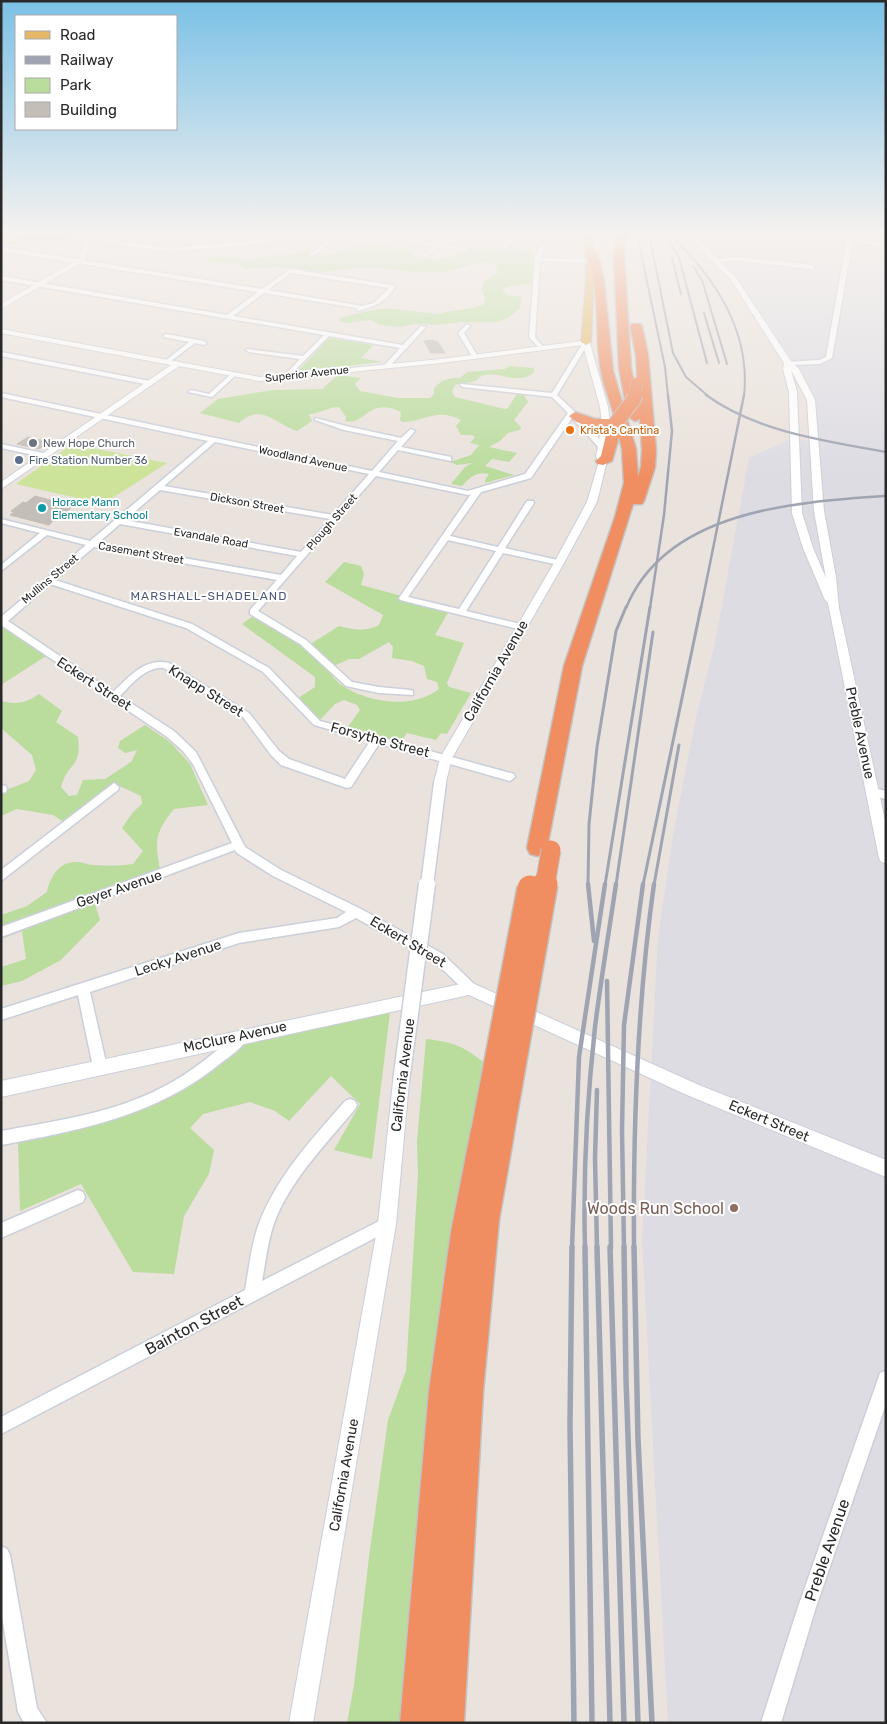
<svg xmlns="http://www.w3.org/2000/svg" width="887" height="1724" viewBox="0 0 887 1724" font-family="Rubik,sans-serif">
<rect width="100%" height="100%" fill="#eae2dc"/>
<polygon fill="#dddce3" points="689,234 886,234 886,1723 668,1723 642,1241 658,937 674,829 697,713 715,643 749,458 795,437 814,443 811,400 734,279"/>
<g fill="#badc9d" fill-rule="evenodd">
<path d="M367,244L407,249L413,251L411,254L413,256L436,260L453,256L471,247L506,249L511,245L521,250L535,252L533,256L532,283L507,287L502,291L508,295L522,297L520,308L508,318L497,322H461L437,325L417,324L398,327L379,325L371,320L345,323L338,320L342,317L378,309H396L435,314L477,307L484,304L485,297L481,290L484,282L498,273L497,266L492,263H478L446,272H418L368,267L321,272L275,267L245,269L238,264L219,263L204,260L222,256L251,260L273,255L283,256L308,249L312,250L310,255C331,259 347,247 367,244Z"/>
<polygon points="329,338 373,345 361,358 382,362 297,372"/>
<path d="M509,366L534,368V372C520,386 501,372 485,375C480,376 479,379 475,381C469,383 461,383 455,385L452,392L455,397L505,409L508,408L518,392L525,393V397L528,402L514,420L521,427L520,430L508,433L500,441L489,447L517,453L509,462L492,459L485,466L514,475L485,483V480L489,474C477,471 470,477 462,486L451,484L465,467L472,463L457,465L450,462L471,455L479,445L470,443L475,437L472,435H461L456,426L461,420C437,407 424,422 402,422L400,420L401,412C368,396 366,426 345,421L346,417L339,407C328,407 320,414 309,414L312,421L297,431C276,425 262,402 239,423L200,413L218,399L273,390L322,389L338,375L361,378L355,384L360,391L398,398H430L434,394V388L442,381L452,378H460L467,372L505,369Z"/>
<path d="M344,562L361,566L364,574L361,585L450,609L435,635L464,643L447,683L449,687L471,693L447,734L441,733L436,740L407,733L398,745L345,731L360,710L357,705L344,700L335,704L317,723L295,700L315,687V677L242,624L252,617L306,647L339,626C354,630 365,632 379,625L383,615L325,582ZM389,642L393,647L392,658L412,661L424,666L427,679L437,682L439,689C412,710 367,703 340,684C335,680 331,674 327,669L349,659H359Z"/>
<polygon points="1,625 46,656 1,685"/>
<path d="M39,694L62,711L56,722L78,737C82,769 68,761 61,787L69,796L77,795L83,780L105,779L131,762L137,750L125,753L118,748L120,741L145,725L170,742L190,764L208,805L174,809C156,831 154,840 160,869L92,895L100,920L61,960L22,981L1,986V967L26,959L22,931L1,939V916L4,914L27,906L47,892C50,877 59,861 77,862C83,862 88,865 93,865C107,866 119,866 133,864L143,851L122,828L133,812L142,804L141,796L113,783L64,822L53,815L17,809L1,816V792L29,781L36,770L32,755L1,728V701C17,705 26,703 39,694Z"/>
<polygon points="390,1013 372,1159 334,1150 360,1104 331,1076 289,1121 275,1111 250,1102 203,1114 190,1128 214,1150 209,1174 184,1216 174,1274 133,1272 81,1184 20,1211 18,1141 123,1116 147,1108 182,1089 241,1044"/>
<path d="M426,1039C454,1042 463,1046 486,1064L436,1342L414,1549L399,1723H347L354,1685L369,1557L388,1420L406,1371L418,1176L417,1141Z"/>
</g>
<polygon fill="#cce399" points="72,444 167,463 103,504 16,484"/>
<g fill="#c3beb8" stroke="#c5beb6">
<polygon points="432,340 438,342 445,353 431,353 424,341"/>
<polygon points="28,437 49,442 39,449 17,444"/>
<polygon points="35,496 73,506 58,520 55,519 49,525 10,515 14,512 11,511 23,502 26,503"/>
</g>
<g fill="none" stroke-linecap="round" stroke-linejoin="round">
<g stroke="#cacfda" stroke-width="3">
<g id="minor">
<polygon points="286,234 295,234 269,243 168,252 87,239 90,237 168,248 269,239"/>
<polygon points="335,234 341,234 315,255 311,255 311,253"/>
<polygon points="362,234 377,234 436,243 446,234 451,234 441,244 468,249 465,251 438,247 425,258 422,256 433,246"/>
<polygon points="514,234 519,234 505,249 501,249 501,247"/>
<polygon points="552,234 557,234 543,249 541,258 590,259 593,261 590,263 540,261 535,337 544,348 541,350 529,337 535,258 539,248"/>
<polygon points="804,234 845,238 846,234 851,234 850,239 886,243 886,247 850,242 852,244 832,358 820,364 788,365 786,364 786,362 819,360 826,357 846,244 845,241"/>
<path d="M1,247L262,289L290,269L392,285L395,287C385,303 375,306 358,311L356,308L264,293L233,316L403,345L421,326L426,327L389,367L384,366L400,348L329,336L287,378L284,376L300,359L249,352L246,350L247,349L303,356L324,335L1,280V276L227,315L258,292L1,251ZM291,273L389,288L374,303L362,306L268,290Z"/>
<polygon points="738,257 812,265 815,267 812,269 738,261 717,262 714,260"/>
<polygon points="467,324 470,326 464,333 478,357 477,358 473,358 458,333"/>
<polygon points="166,334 204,341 207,343 204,345 195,343 167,364 165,363 165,361 189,342 164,337 163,336"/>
<path d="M584,341L589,342L557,395L574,411L607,447L600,449L572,418L531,478L481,492L450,536L498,547L527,501H533L534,503L505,548L562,561L563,563L559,565L503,553L466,611L525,625V629L522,630L400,600L399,598L471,494L468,495L376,476L258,611L306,640L352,682L379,687L410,690L413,691V695L379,693L346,686L300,644L250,614V610L277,580L94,547L55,580L192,624L269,668L320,721L514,774L515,777L510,781L379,744L351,787L347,788L281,765L271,755L243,717L164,668C146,666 131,685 120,696L174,731L196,752L245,847L281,870L361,909L443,954L474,984L476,988L474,992L470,993L466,992L435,962L356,918L339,927L239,943L90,992L107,1067L105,1071L100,1073L95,1071L93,1067L78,995L1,1020V1009L239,933L337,918L346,912L273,876L237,853L235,850L1,937V927L232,843L193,764L182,750L166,736L1,625V617L86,545L47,535L1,571V565L40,533L1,523V519L90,541L208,441L1,397V393L372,471L398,441L344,430L315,420V418L346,426L401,438L411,429L415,431L401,447L451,457V461L398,450L379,472L468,491L525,474L568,413L552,397L463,387L460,385L461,384L552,393ZM215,442L369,474L333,515L164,486ZM160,490L330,519L301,552L125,520ZM120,524L297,556L281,575L98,543ZM448,540L496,551L459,609L408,597ZM50,584L186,628L263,672L314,725L370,741L345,779L289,759L279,751L249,713L169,663C145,657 129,677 113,692L8,621Z"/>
<polygon points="1,352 150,381 153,383 150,385 1,356"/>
<polygon points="231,374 236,375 212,397 188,392 191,390 209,394"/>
<polygon points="1,444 43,453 47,455 43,457 1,448"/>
<polygon points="114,783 119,787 118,790 1,881 1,870"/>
<polygon points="1,785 6,786 7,789 6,792 1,793"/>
<polygon points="872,788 886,791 886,799 868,795 867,792 868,789"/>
<path d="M242,1031L247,1033L248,1037C244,1047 230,1056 221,1063C156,1116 81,1130 1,1145V1131C56,1121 114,1113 163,1087C191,1073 214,1053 237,1033Z"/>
<path d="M350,1099L355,1101L357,1105L355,1109C327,1143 293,1177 276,1218C268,1238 266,1260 262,1281L387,1217L392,1219L394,1224L392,1229L1,1434V1417L245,1290C249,1269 251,1246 258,1226C276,1177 312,1139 345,1101Z"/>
<polygon points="78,1190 83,1192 85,1197 83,1202 1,1238 1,1223"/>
<polygon points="886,1371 886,1404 816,1607 781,1723 761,1723 798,1607 878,1379 880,1373"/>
<polygon points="1,1546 7,1549 10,1555 37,1708 47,1723 24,1723 18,1712 1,1611"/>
</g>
</g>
<g stroke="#cacfda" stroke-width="2">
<g id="tertiary">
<polygon points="20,234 29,234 1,247 1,243"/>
<polygon points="88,234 94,234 84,261 1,309 1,304 79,259"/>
<path d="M686,234H693L736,278L791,361L799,369L815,400L824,511L836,577L839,608L886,825V863L881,862L879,858L828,603L825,600L803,548L792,513L789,392L783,369L784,363L731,280ZM791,370L807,400L814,511L826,578L813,548L802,513L797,392Z"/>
<polygon points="1,329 260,377 441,359 589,340 608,407 610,424 604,457 607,461 597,502 564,563 452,758 445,786 435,786 434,783 440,758 554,563 587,502 599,461 596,457 602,424 600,407 583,345 441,363 260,381 179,366 1,489 1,482 171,365 1,333"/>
<polygon points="470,982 699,1085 886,1160 886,1177 687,1095 469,995 1,1097 1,1081"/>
<polygon points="401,1075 407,1077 409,1082 396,1224 313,1723 289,1723 378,1224 393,1082 395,1077"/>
</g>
</g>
<g stroke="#c3c3c3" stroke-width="2">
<g id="primary">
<polygon points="58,234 94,234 90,236 1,244 1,240"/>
<polygon points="585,234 593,234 594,281 591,342 586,345 581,342 586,281"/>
</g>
</g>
<g stroke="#c3c3c3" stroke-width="3">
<g id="motorway">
<path d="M617,234H627L624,254L631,368L639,407L636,355L630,326L632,324H640L642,326L648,355L656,450L655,467L644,501L642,504H633L582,666L547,848L544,854L537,856L530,854L527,848L564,666L615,517L624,483L622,449L619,437L612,461L603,465L598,464L596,461L601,456L608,427C595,427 578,426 569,416L575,412L595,419H615C611,403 604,387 601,371C594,332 602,289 585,252L590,249L594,250L600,263L604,281L613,371L636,449L638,477L641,467L642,450L640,419L635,421L628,417L619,368L614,254Z"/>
<polygon points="484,1118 493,1121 495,1124 501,1122 510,1125 514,1134 499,1220 483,1392 464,1723 400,1723 429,1391 451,1232 471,1130 475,1121"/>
</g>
</g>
<use href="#minor" fill="#fff" fill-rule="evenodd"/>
<use href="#tertiary" fill="#fff" fill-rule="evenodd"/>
<use href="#primary" fill="#e4b867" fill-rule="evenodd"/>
<use href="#motorway" fill="#f08e61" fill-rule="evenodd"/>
<g stroke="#9fa4b2" stroke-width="2">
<polyline points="637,234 665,367 668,396"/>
<polyline points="649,234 673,353 686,377 708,396"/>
<path d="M670,234C715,278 751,331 744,396"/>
<polyline points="667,237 679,258 707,363"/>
<polyline points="672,258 681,294"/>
<polyline points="693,266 702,280 727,364"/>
<polyline points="704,313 719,363"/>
</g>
<g stroke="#9fa4b2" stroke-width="2.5">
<path d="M706,395C757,432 826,441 886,452"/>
<path d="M626,608C666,510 795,502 886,496"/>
<polyline points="650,608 664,515 672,431 668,395"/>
<polyline points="701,608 744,395"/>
</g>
<g stroke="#9fa4b2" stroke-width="3">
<polyline points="588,885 589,824 597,747 616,631 626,607"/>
<polyline points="605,885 650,607"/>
<polyline points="616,885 653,632"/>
<polyline points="643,885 701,607"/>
<polyline points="654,885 679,745"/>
</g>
<g stroke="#9fa4b2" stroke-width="4.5">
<polyline points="588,884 594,941"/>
<polyline points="607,981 611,1248"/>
<polyline points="597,1090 595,1158 597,1248"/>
<polyline points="572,1248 579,1057 605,884"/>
<path d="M585,1248C583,1175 587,1100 595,1027C601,979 609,932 616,884"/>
<polyline points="624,1248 622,1130 624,1025 643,884"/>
<path d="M634,1248C633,1127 637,1004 654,884"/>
</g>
<g stroke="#9fa4b2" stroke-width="5.5">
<polyline points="572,1247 570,1424 574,1723"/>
<polyline points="585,1247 592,1723"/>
<polyline points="597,1247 610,1723"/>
<polyline points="610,1247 624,1723"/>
<polyline points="624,1247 626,1379 638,1723"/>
<polyline points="634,1247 638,1440 652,1723"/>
</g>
<g stroke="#cacfda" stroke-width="15" stroke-linecap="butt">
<polyline id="tertiary-bridge-far1" points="427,885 440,783"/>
</g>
<g stroke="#cacfda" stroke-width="19" stroke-linecap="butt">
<polyline id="tertiary-bridge" points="401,1082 427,884"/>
</g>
<g stroke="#c3c3c3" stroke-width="12" stroke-linecap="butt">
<polyline id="motorway-bridge-far3" points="634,396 637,383"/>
</g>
<g stroke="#c3c3c3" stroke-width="16" stroke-linecap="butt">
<polyline id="motorway-bridge-far2" points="616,423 634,399 635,395"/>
</g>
<g stroke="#c3c3c3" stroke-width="21" stroke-linecap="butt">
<polyline id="motorway-bridge-far1" points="545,885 551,850"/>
</g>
<g stroke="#c3c3c3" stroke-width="28" stroke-linecap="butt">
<g id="motorway-bridge">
<polyline points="484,1130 530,888"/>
<polyline points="501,1134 545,884"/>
</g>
</g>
<use href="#tertiary-bridge-far1" stroke="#fff" stroke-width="12"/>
<use href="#tertiary-bridge" stroke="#fff" stroke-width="16"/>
<use href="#motorway-bridge-far3" stroke="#f08e61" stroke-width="11"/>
<use href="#motorway-bridge-far2" stroke="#f08e61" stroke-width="14"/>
<use href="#motorway-bridge-far1" stroke="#f08e61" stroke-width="19"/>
<use href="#motorway-bridge" stroke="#f08e61" stroke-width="25"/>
</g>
<linearGradient id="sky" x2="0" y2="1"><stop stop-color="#7bc1e6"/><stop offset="0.49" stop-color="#f6f2ef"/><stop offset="1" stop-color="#f6f2ef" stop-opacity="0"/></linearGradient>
<rect width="887" height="476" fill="url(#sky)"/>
<circle fill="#e8710a" stroke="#fff" stroke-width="2" cx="570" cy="430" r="5"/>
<circle fill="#6b7280" stroke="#fff" stroke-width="2" cx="33" cy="443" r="5"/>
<circle fill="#5c6f8a" stroke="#fff" stroke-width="2" cx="19" cy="460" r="5"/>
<circle fill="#0f9aa8" stroke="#fff" stroke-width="2" cx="42" cy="508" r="5"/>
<circle fill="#8d6e63" stroke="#fff" stroke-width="2" cx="734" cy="1208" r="5"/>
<g text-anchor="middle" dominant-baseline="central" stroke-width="4" stroke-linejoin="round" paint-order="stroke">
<g font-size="11" fill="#292929" stroke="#fff">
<text transform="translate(307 374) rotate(-6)">Superior Avenue</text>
<text transform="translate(303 459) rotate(12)">Woodland Avenue</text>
<text transform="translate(247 503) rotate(10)">Dickson Street</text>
<text transform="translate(332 522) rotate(-49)">Plough Street</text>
<text transform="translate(211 538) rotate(10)">Evandale Road</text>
<text transform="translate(141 553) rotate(10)">Casement Street</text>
<text transform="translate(50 579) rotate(-40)">Mullins Street</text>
</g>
<g font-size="11" fill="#c56008" stroke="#fff" text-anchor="start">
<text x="580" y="430">Krista’s Cantina</text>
</g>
<g font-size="11" fill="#5b616d" stroke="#fff" text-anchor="start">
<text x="43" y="443">New Hope Church</text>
</g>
<g font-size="11" fill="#4e5e75" stroke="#fff" text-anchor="start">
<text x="29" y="460">Fire Station Number 36</text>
</g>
<g font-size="11" fill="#0d838f" stroke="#fff" text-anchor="start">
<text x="52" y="502">Horace Mann<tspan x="52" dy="13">Elementary School</tspan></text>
</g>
<g font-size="12" letter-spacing="1" fill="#4d5976" stroke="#fff">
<text x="209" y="596">MARSHALL-SHADELAND</text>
</g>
<g font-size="14" fill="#292929" stroke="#fff">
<text transform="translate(496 671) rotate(-60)">California Avenue</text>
<text transform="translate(94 684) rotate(33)">Eckert Street</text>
<text transform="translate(206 691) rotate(32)">Knapp Street</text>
<text transform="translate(860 733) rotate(78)">Preble Avenue</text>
<text transform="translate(380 740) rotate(15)">Forsythe Street</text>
<text transform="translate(119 889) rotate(-19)">Geyer Avenue</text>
<text transform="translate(408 942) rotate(31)">Eckert Street</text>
<text transform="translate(178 958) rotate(-18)">Lecky Avenue</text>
<text transform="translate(235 1037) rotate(-12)">McClure Avenue</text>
<text transform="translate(403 1075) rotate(-83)">California Avenue</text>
<text transform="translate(769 1121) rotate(23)">Eckert Street</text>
<text transform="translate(344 1475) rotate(-80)">California Avenue</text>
</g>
<g font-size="16" fill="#785e54" stroke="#fff" text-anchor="end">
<text x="724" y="1208">Woods Run School</text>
</g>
<g font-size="16" fill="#292929" stroke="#fff">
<text transform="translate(194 1325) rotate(-28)">Bainton Street</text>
<text transform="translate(827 1550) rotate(-71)">Preble Avenue</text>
</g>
</g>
<rect width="887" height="1724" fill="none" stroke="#292929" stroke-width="5"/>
<rect x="15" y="15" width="162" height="115" fill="#ffffff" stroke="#a9a9a9"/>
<rect x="25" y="31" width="25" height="8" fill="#e4b867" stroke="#a9a9a9"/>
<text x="60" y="40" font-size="15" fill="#292929">Road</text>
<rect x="25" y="56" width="25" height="8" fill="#9fa4b2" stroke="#a9a9a9"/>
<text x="60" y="65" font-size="15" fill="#292929">Railway</text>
<rect x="25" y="78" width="25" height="15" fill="#badc9d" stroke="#a9a9a9"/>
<text x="60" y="90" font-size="15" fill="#292929">Park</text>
<rect x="25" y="102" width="25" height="15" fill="#c3beb8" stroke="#a9a9a9"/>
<text x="60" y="115" font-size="15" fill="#292929">Building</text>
</svg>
